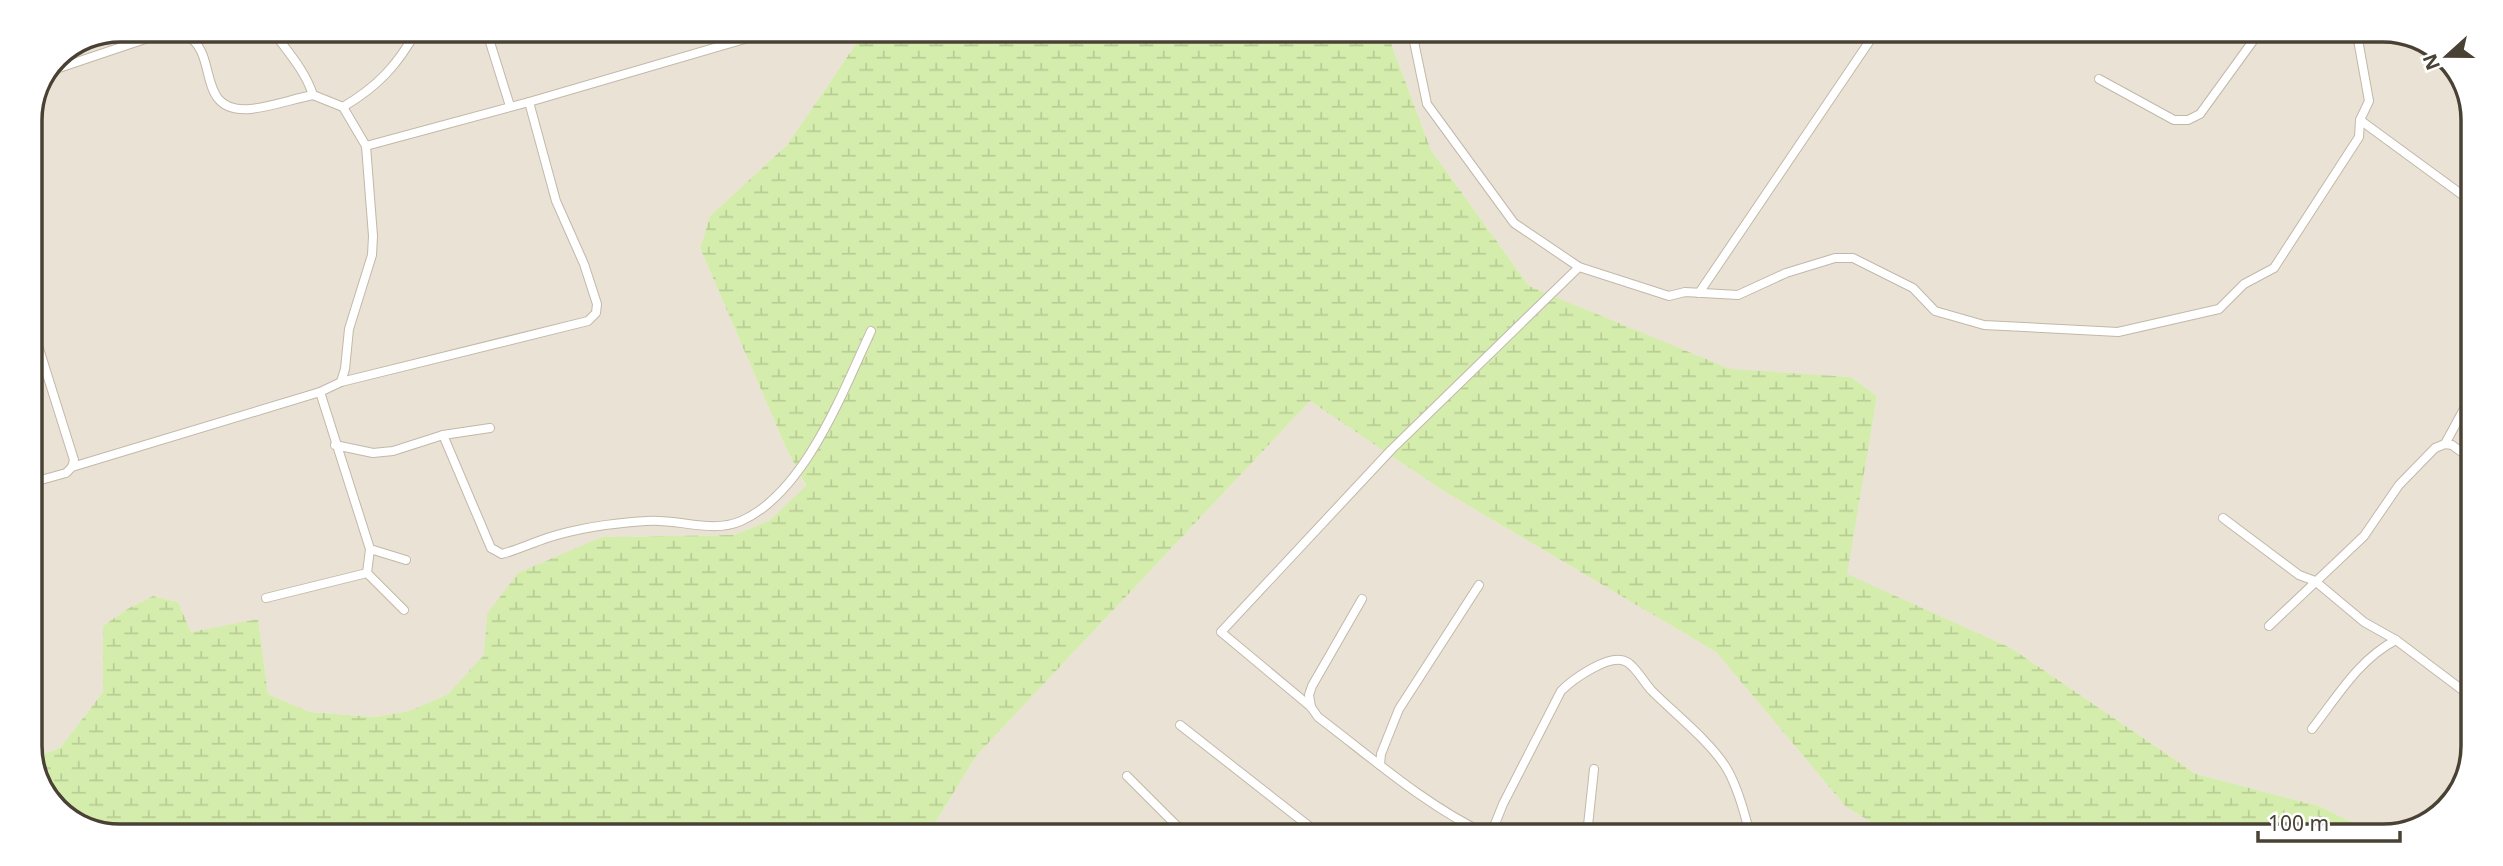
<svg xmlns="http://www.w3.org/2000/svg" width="2503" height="866" viewBox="0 0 2503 866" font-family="'Noto Sans',sans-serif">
<defs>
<pattern id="wetland-marsh" width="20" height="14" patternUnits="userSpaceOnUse" patternTransform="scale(1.75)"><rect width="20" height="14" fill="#d4edad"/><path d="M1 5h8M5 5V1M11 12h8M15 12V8" fill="none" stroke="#b8cc95"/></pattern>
</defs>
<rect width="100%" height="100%" fill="#f5f0e8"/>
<g fill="#eae2d5">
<polygon points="120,30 350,30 375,37 387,30 865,31 787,145 710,216 700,248 787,450 806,487 770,520 734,535 602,537 487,614 485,655 448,694 409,711 375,717 310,712 268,694 258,620 191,632 178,602 153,596 129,608 103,626 103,692 60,748 32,758 30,752 30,115 57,56"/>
<polygon points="1390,32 2412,34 2454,65 2473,114 2469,775 2438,818 2380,836 2319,806 2196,774 2011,648 1846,574 1877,396 1851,377 1730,370 1529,286 1431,150 1389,38"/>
<polygon points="1310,401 1442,490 1716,652 1846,807 1893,835 929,833 976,756"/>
</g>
<polygon fill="url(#wetland-marsh)" points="865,31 1390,32 1389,38 1431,150 1529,286 1730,369 1851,377 1877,396 1847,574 2011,648 2196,774 2319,806 2380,836 1893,835 1846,807 1716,652 1442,490 1310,401 976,756 929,833 92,832 49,801 32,758 60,748 103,692 103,626 129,608 153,596 178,602 191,632 258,619 268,694 310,712 375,717 409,711 448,694 484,655 487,614 518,573 602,537 734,535 770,520 806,486 787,450 700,248 710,216 787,145"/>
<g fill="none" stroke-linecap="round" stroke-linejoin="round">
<g stroke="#c2b8a9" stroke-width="10">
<g id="street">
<path d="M272,30C287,51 305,70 313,95L343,107L366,146L373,236L372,255L349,329L345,369L341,382"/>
<path d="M170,31C178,33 188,35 194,41C216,63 199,113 250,109C270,107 293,99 313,95"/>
<polyline points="495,31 491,33 489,39 510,106"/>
<polyline points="1412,32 1427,104 1514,223 1579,267"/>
<polyline points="50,71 172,30"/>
<polyline points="2099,79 2174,120 2188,120 2200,114 2258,34"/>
<path d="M343,107C378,86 397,66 417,30"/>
<polyline points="2360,120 2472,202"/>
<polyline points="366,146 529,102 772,31"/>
<polyline points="1699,293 1873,36 1871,33"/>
<polyline points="30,320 74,460 72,467"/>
<polyline points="320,392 370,549 367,573 404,610"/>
<path d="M443,435L491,548L502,554C517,550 532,543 547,538C578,528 614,523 646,521C678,518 711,534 741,521C805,493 843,391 871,331"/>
<polyline points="2445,444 2471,396"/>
<polyline points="335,445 373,453 393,451 443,435 490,428"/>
<polyline points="30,483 66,473 72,467 320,392 341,382 588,321 596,313 597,304 584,264 556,201 529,102"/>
<polyline points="2223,518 2299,575 2315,581 2364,622 2396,640 2469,695"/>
<polyline points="370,549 406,560"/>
<polyline points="266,598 367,573"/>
<polyline points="2269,626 2364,536 2399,485 2435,448 2445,444 2452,445 2471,459"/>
<polyline points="1311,707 1309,695 1312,686 1362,599"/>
<polyline points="1180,725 1319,834"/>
<path d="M2312,729C2337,697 2359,659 2396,640"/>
<polyline points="1380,765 1381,754 1399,709 1479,585"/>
<polyline points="1127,776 1185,834"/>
<path d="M1486,834C1425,805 1372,758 1318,717L1311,707L1221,632L1391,450L1579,267L1669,296L1685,292L1738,295L1786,273L1835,258H1853L1913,288L1935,311L1984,325L2118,332L2219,309L2244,284L2274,268L2359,137L2360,120L2369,101L2357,34"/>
<path d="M1491,834L1503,804L1561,691C1572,680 1610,652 1627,662C1637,668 1644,683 1652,691C1675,714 1711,742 1727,769C1738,788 1745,814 1750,835"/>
<polyline points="1587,835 1594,769"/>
</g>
</g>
<use href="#street" stroke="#fff" stroke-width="8"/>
</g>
<path d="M0 0H2503V866H0ZM120 42H2383A78 78 0 0 1 2461 120V746A78 78 0 0 1 2383 824H120A78 78 0 0 1 42 746V120A78 78 0 0 1 120 42Z" fill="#fff" fill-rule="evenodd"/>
<path fill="none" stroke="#4a4135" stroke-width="3.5" d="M120 42H2383A78 78 0 0 1 2461 120V746A78 78 0 0 1 2383 824H120A78 78 0 0 1 42 746V120A78 78 0 0 1 120 42Z"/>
<g transform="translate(2447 56) rotate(249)" stroke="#ffffff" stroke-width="5" paint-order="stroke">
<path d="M0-5L12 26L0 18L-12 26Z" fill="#4a4135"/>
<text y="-10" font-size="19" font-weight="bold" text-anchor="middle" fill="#4a4135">N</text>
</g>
<path d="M2258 831v10h142v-10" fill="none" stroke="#4a4135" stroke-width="3.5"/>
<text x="2268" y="831" font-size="21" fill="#4a4135" stroke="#ffffff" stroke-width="5" paint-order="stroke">100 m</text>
</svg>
